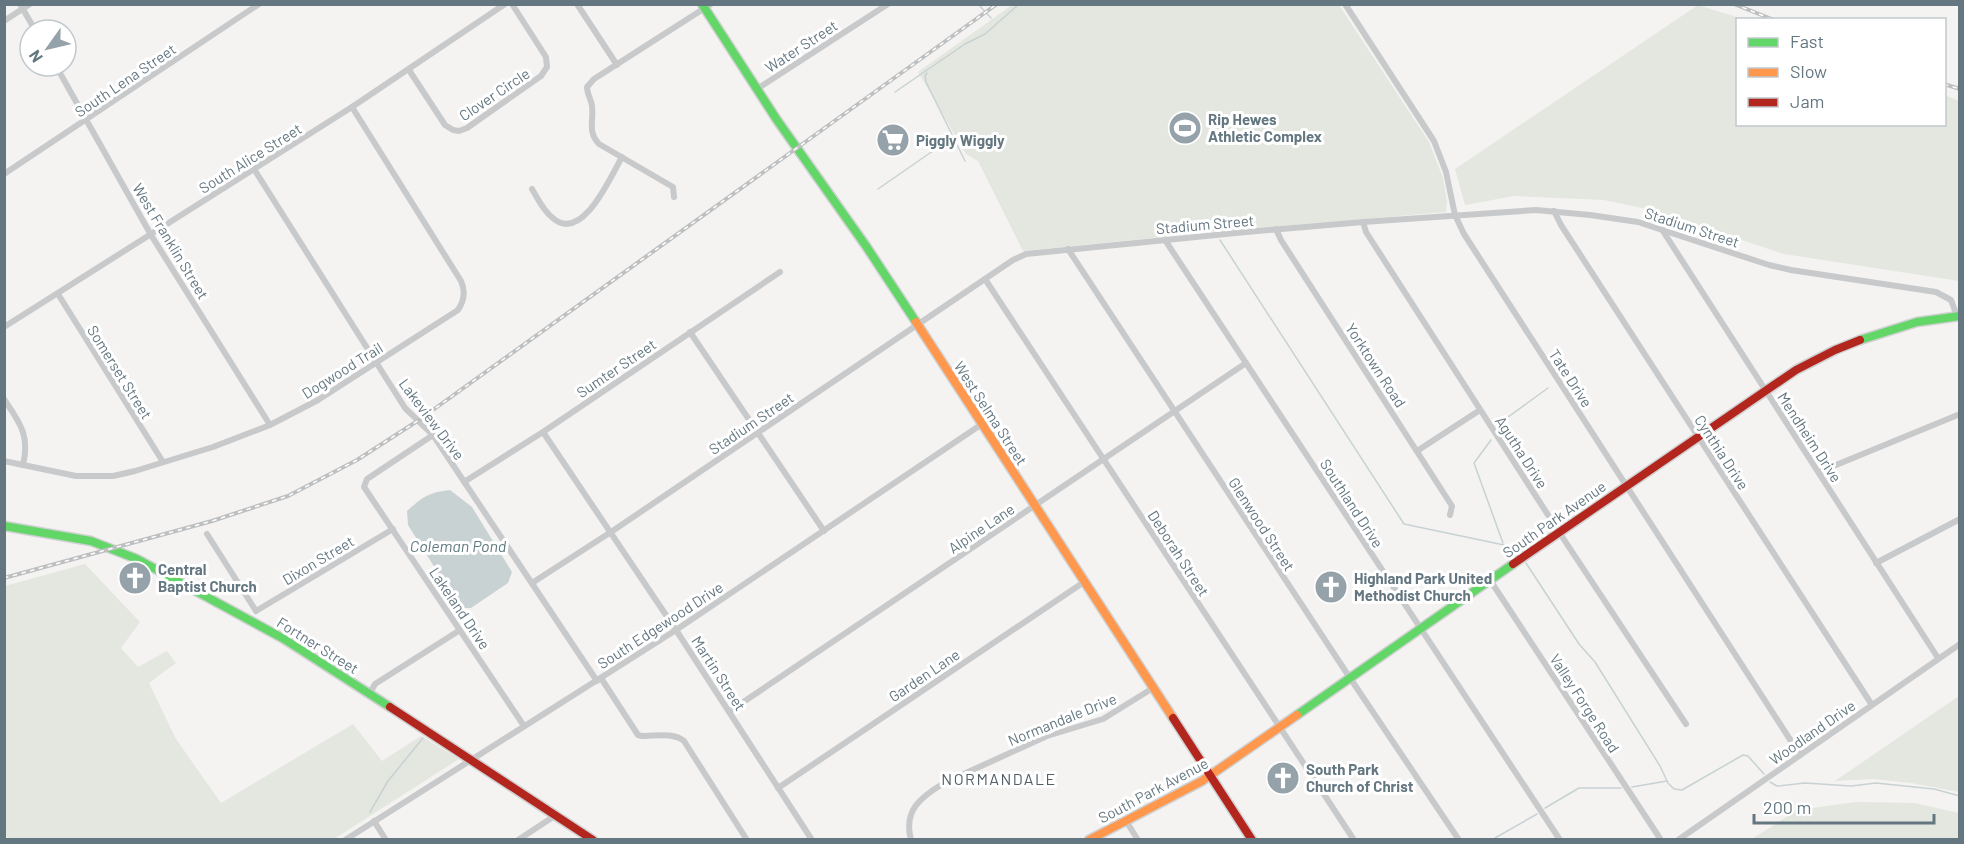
<svg xmlns="http://www.w3.org/2000/svg" width="1964" height="844" viewBox="0 0 1964 844" font-family="Barlow,sans-serif">
<rect width="100%" height="100%" fill="#f4f3f2"/>
<g fill="#e4e6e0">
<polygon points="1012,5 1339,5 1429,142 1443,178 1447,201 1446,212 1212,232 1023,251 978,161 966,154 918,72"/>
<polygon points="1698,5 1743,19 1738,20 1738,124 1944,124 1945,95 1959,101 1959,281 1784,254 1652,210 1604,200 1514,196 1465,205 1455,169"/>
<polygon points="85,564 140,622 121,648 138,667 167,651 176,663 149,683 176,739 221,803 353,724 382,761 421,736 459,759 334,839 8,839 4,833 5,586"/>
<polygon points="1959,696 1959,792 1911,783 1873,779 1835,781"/>
<polygon points="1856,802 1914,803 1959,813 1959,839 1752,839 1797,810"/>
</g>
<path fill="#c8d2d3" d="M450,490L472,507L512,572L508,583L471,608H464L455,600L408,525L407,511C422,497 430,492 450,490Z"/>
<g fill="none" stroke-linecap="round" stroke-linejoin="round">
<g stroke="#c8d2d3" stroke-width="1.5">
<polyline points="978,4 991,18"/>
<polyline points="927,73 925,76 926,82 965,161"/>
<polyline points="895,92 965,44 985,34 1019,4"/>
<polyline points="878,189 953,137"/>
<polyline points="1208,226 1214,230"/>
<polyline points="1220,240 1404,524 1504,545 1520,552"/>
<polyline points="1497,425 1548,388"/>
<polyline points="1491,440 1474,463 1503,543"/>
<polyline points="1526,563 1579,644 1595,662 1660,766 1668,783 1674,789 1682,790 1743,755 1748,756 1764,774"/>
<polyline points="1770,782 1777,786 1805,783 1851,786 1876,783 1934,789 1960,796"/>
<polyline points="1632,787 1667,781"/>
<polyline points="1545,808 1579,788 1621,788"/>
<polyline points="370,812 388,781 423,738"/>
<polyline points="1495,838 1537,814"/>
</g>
<g stroke="#d0d1d2" stroke-width="11">
<g id="fast">
<polyline points="702,4 777,120 866,246 916,322"/>
<polyline points="1860,340 1917,322 1960,316"/>
<polyline points="4,526 91,541 137,559 284,639 390,707"/>
<polyline points="1297,715 1513,564"/>
</g>
</g>
<g stroke="#d0d1d2" stroke-width="11">
<g id="slow">
<polyline points="916,322 1173,718"/>
<polyline points="1089,840 1202,781 1297,715"/>
</g>
</g>
<g stroke="#d0d1d2" stroke-width="11">
<g id="jam">
<polyline points="1513,564 1796,370 1835,350 1860,340"/>
<polyline points="390,707 593,840"/>
<polyline points="1173,718 1252,840"/>
</g>
</g>
<g stroke="#c8c9ca" stroke-width="6">
<polyline points="20,4 35,30"/>
<polyline points="577,4 617,65"/>
<polyline points="1345,4 1434,141 1446,172 1455,215 1464,234 1800,755"/>
<polyline points="4,21 30,4"/>
<polyline points="56,66 151,235 270,425"/>
<polyline points="409,70 445,125 453,130 459,131 467,128 541,76 547,67 546,57 512,4"/>
<polyline points="757,89 888,4"/>
<polyline points="254,169 405,408 433,435 597,681"/>
<polyline points="4,174 259,4"/>
<path d="M532,189C538,199 544,212 554,219C583,242 611,176 622,157"/>
<path d="M674,197L673,187L599,144C587,131 594,121 592,106C591,99 587,94 587,87L594,79L711,4"/>
<polyline points="1554,211 1561,225 1872,705"/>
<polyline points="1363,222 1366,232 1559,532 1686,724"/>
<polyline points="1661,228 1938,658"/>
<polyline points="1276,229 1281,240 1452,506 1450,515"/>
<polyline points="1165,240 1560,840"/>
<polyline points="1068,249 1346,672 1459,840"/>
<polyline points="985,279 1354,840"/>
<polyline points="58,294 163,462"/>
<polyline points="4,327 352,107 505,4"/>
<polyline points="690,332 824,531"/>
<path d="M4,399C20,423 30,435 23,465"/>
<polyline points="543,432 676,630 812,840"/>
<polyline points="433,435 367,479 364,487 524,726"/>
<polyline points="1417,451 1480,410"/>
<path d="M4,461L76,476H113L135,471L213,447L270,425L318,400L458,310C464,301 466,292 461,281L352,107"/>
<polyline points="1819,472 1960,414"/>
<polyline points="464,482 543,432 780,272"/>
<polyline points="207,534 256,611"/>
<polyline points="1876,563 1960,519"/>
<polyline points="1490,580 1661,840"/>
<polyline points="532,583 611,532 1013,260 1026,254 1246,232 1363,222 1536,210 1590,215 1638,222 1769,265 1791,270 1936,292 1951,300 1957,316"/>
<polyline points="256,611 393,529"/>
<path d="M601,678L638,735L642,736C655,736 674,732 684,741L747,840"/>
<polyline points="370,693 375,684 460,630"/>
<polyline points="730,711 1246,363"/>
<polyline points="778,788 1084,582"/>
<polyline points="374,821 386,840"/>
<polyline points="1126,821 1138,840"/>
<polyline points="345,840 676,630 982,424"/>
<polyline points="518,840 556,815"/>
<path d="M911,840C903,810 921,797 944,783L1047,736L1103,719L1153,688"/>
<polyline points="1678,840 1960,644"/>
</g>
<use href="#fast" stroke="#63d668" stroke-width="8"/>
<use href="#slow" stroke="#ff974d" stroke-width="8"/>
<use href="#jam" stroke="#b3261e" stroke-width="8"/>
<g stroke="#bebfc0" stroke-width="4">
<g id="rail">
<polyline points="1734,4 1774,20"/>
<polyline points="1944,84 1960,89"/>
<polyline points="4,578 212,521 288,496 357,460 419,420 997,4"/>
</g>
</g>
<use href="#rail" stroke="#fff" stroke-width="1.5" stroke-dasharray="4.5" stroke-linecap="butt"/>
</g>
<defs>
<g id="stadium-disc" transform="scale(1.725)"><circle r="9.5" fill="#96a2a9" stroke="#fff"/><path d="M0-5a6.5 5 0 1 0 0 10a6.5 5 0 1 0 0-10ZM-3.5-1.8h7v3.6h-7Z" fill="#fff"/></g>
<g id="supermarket-disc" transform="scale(1.725)"><circle r="9.5" fill="#96a2a9" stroke="#fff"/><path d="M-6-5.5h2.5l.6 2H6L4.5 2H-2.5L-4.4-4H-6ZM-1.5 3.2a1.3 1.3 0 1 0 .1 0ZM3 3.2a1.3 1.3 0 1 0 .1 0Z" fill="#fff"/></g>
<g id="church-disc" transform="scale(1.725)"><circle r="9.5" fill="#96a2a9" stroke="#fff"/><path d="M-1.2-6h2.4v3.5h3.3v2.4h-3.3V6h-2.4V-.1h-3.3v-2.4h3.3Z" fill="#fff"/></g>
</defs>
<g fill-rule="evenodd">
<use href="#stadium-disc" x="1185" y="128"/>
<use href="#supermarket-disc" x="893" y="140"/>
<use href="#church-disc" x="135" y="578"/>
<use href="#church-disc" x="1331" y="587"/>
<use href="#church-disc" x="1283" y="778"/>
</g>
<g text-anchor="middle" dominant-baseline="central" stroke-width="6" stroke-linejoin="round" paint-order="stroke">
<g font-size="15" fill="#647781" stroke="#fff">
<text transform="translate(801 46) rotate(-33)">Water Street</text>
<text transform="translate(125 80) rotate(-34)">South Lena Street</text>
<text transform="translate(494 94) rotate(-34)">Clover Circle</text>
<text transform="translate(250 158) rotate(-32)">South Alice Street</text>
<text transform="translate(1205 224) rotate(-5)">Stadium Street</text>
<text transform="translate(1692 227) rotate(18)">Stadium Street</text>
<text transform="translate(171 241) rotate(59)">West Franklin Street</text>
<text transform="translate(1376 365) rotate(57)">Yorktown Road</text>
<text transform="translate(616 368) rotate(-34)">Sumter Street</text>
<text transform="translate(342 370) rotate(-32)">Dogwood Trail</text>
<text transform="translate(120 372) rotate(58)">Somerset Street</text>
<text transform="translate(1571 378) rotate(57)">Tate Drive</text>
<text transform="translate(991 413) rotate(57)">West Selma Street</text>
<text transform="translate(432 419) rotate(53)">Lakeview Drive</text>
<text transform="translate(751 423) rotate(-34)">Stadium Street</text>
<text transform="translate(1810 437) rotate(57)">Mendheim Drive</text>
<text transform="translate(1522 452) rotate(57)">Agutha Drive</text>
<text transform="translate(1722 452) rotate(57)">Cynthia Drive</text>
<text transform="translate(1352 503) rotate(57)">Southland Drive</text>
<text transform="translate(1554 519) rotate(-35)">South Park Avenue</text>
<text transform="translate(1262 524) rotate(57)">Glenwood Street</text>
<text transform="translate(981 528) rotate(-34)">Alpine Lane</text>
<text transform="translate(1179 553) rotate(57)">Deborah Street</text>
<text transform="translate(318 560) rotate(-31)">Dixon Street</text>
<text transform="translate(460 608) rotate(56)">Lakeland Drive</text>
<text transform="translate(660 625) rotate(-33)">South Edgewood Drive</text>
<text transform="translate(318 645) rotate(32)">Fortner Street</text>
<text transform="translate(719 673) rotate(57)">Martin Street</text>
<text transform="translate(924 675) rotate(-34)">Garden Lane</text>
<text transform="translate(1585 703) rotate(57)">Valley Forge Road</text>
<text transform="translate(1062 719) rotate(-22)">Normandale Drive</text>
<text transform="translate(1812 732) rotate(-35)">Woodland Drive</text>
<text transform="translate(1153 790) rotate(-28)">South Park Avenue</text>
</g>
<g font-size="15" font-weight="bold" fill="#647781" stroke="#fff" text-anchor="start">
<text x="1208" y="119">Rip Hewes<tspan x="1208" dy="17">Athletic Complex</tspan></text>
<text x="916" y="140">Piggly Wiggly</text>
<text x="158" y="569">Central<tspan x="158" dy="17">Baptist Church</tspan></text>
<text x="1354" y="578">Highland Park United<tspan x="1354" dy="17">Methodist Church</tspan></text>
<text x="1306" y="769">South Park<tspan x="1306" dy="17">Church of Christ</tspan></text>
</g>
<g font-size="16" font-style="italic" fill="#5f797f" stroke="#fff">
<text x="458" y="545">Coleman Pond</text>
</g>
<g font-size="16" letter-spacing="1.5" fill="#525f67" stroke="#fff">
<text x="999" y="778">NORMANDALE</text>
</g>
</g>
<rect width="1964" height="844" fill="none" stroke="#647781" stroke-width="12"/>
<rect x="1736" y="18" width="210" height="108" fill="#ffffff" stroke="#c1c9cd" stroke-width="1.5"/>
<rect x="1748" y="38" width="30" height="9" fill="#63d668" stroke="#c1c9cd" stroke-width="1.5"/>
<text x="1790" y="48" font-size="18" fill="#647781">Fast</text>
<rect x="1748" y="68" width="30" height="9" fill="#ff974d" stroke="#c1c9cd" stroke-width="1.5"/>
<text x="1790" y="78" font-size="18" fill="#647781">Slow</text>
<rect x="1748" y="98" width="30" height="9" fill="#b3261e" stroke="#c1c9cd" stroke-width="1.5"/>
<text x="1790" y="108" font-size="18" fill="#647781">Jam</text>
<g transform="translate(48 48) rotate(236)"><circle r="28" fill="#ffffff" stroke="#c1c9cd" stroke-width="1.5"/>
<path d="M0-4.5L10 22L0 15L-10 22Z" fill="#96a2a9"/>
<text y="-9" font-size="16" font-weight="bold" text-anchor="middle" fill="#647781">N</text>
</g>
<path d="M1754 814v9h180v-9" fill="none" stroke="#647781" stroke-width="3"/>
<text x="1763" y="814" font-size="18" fill="#647781" stroke="#ffffff" stroke-width="4.5" paint-order="stroke">200 m</text>
</svg>
